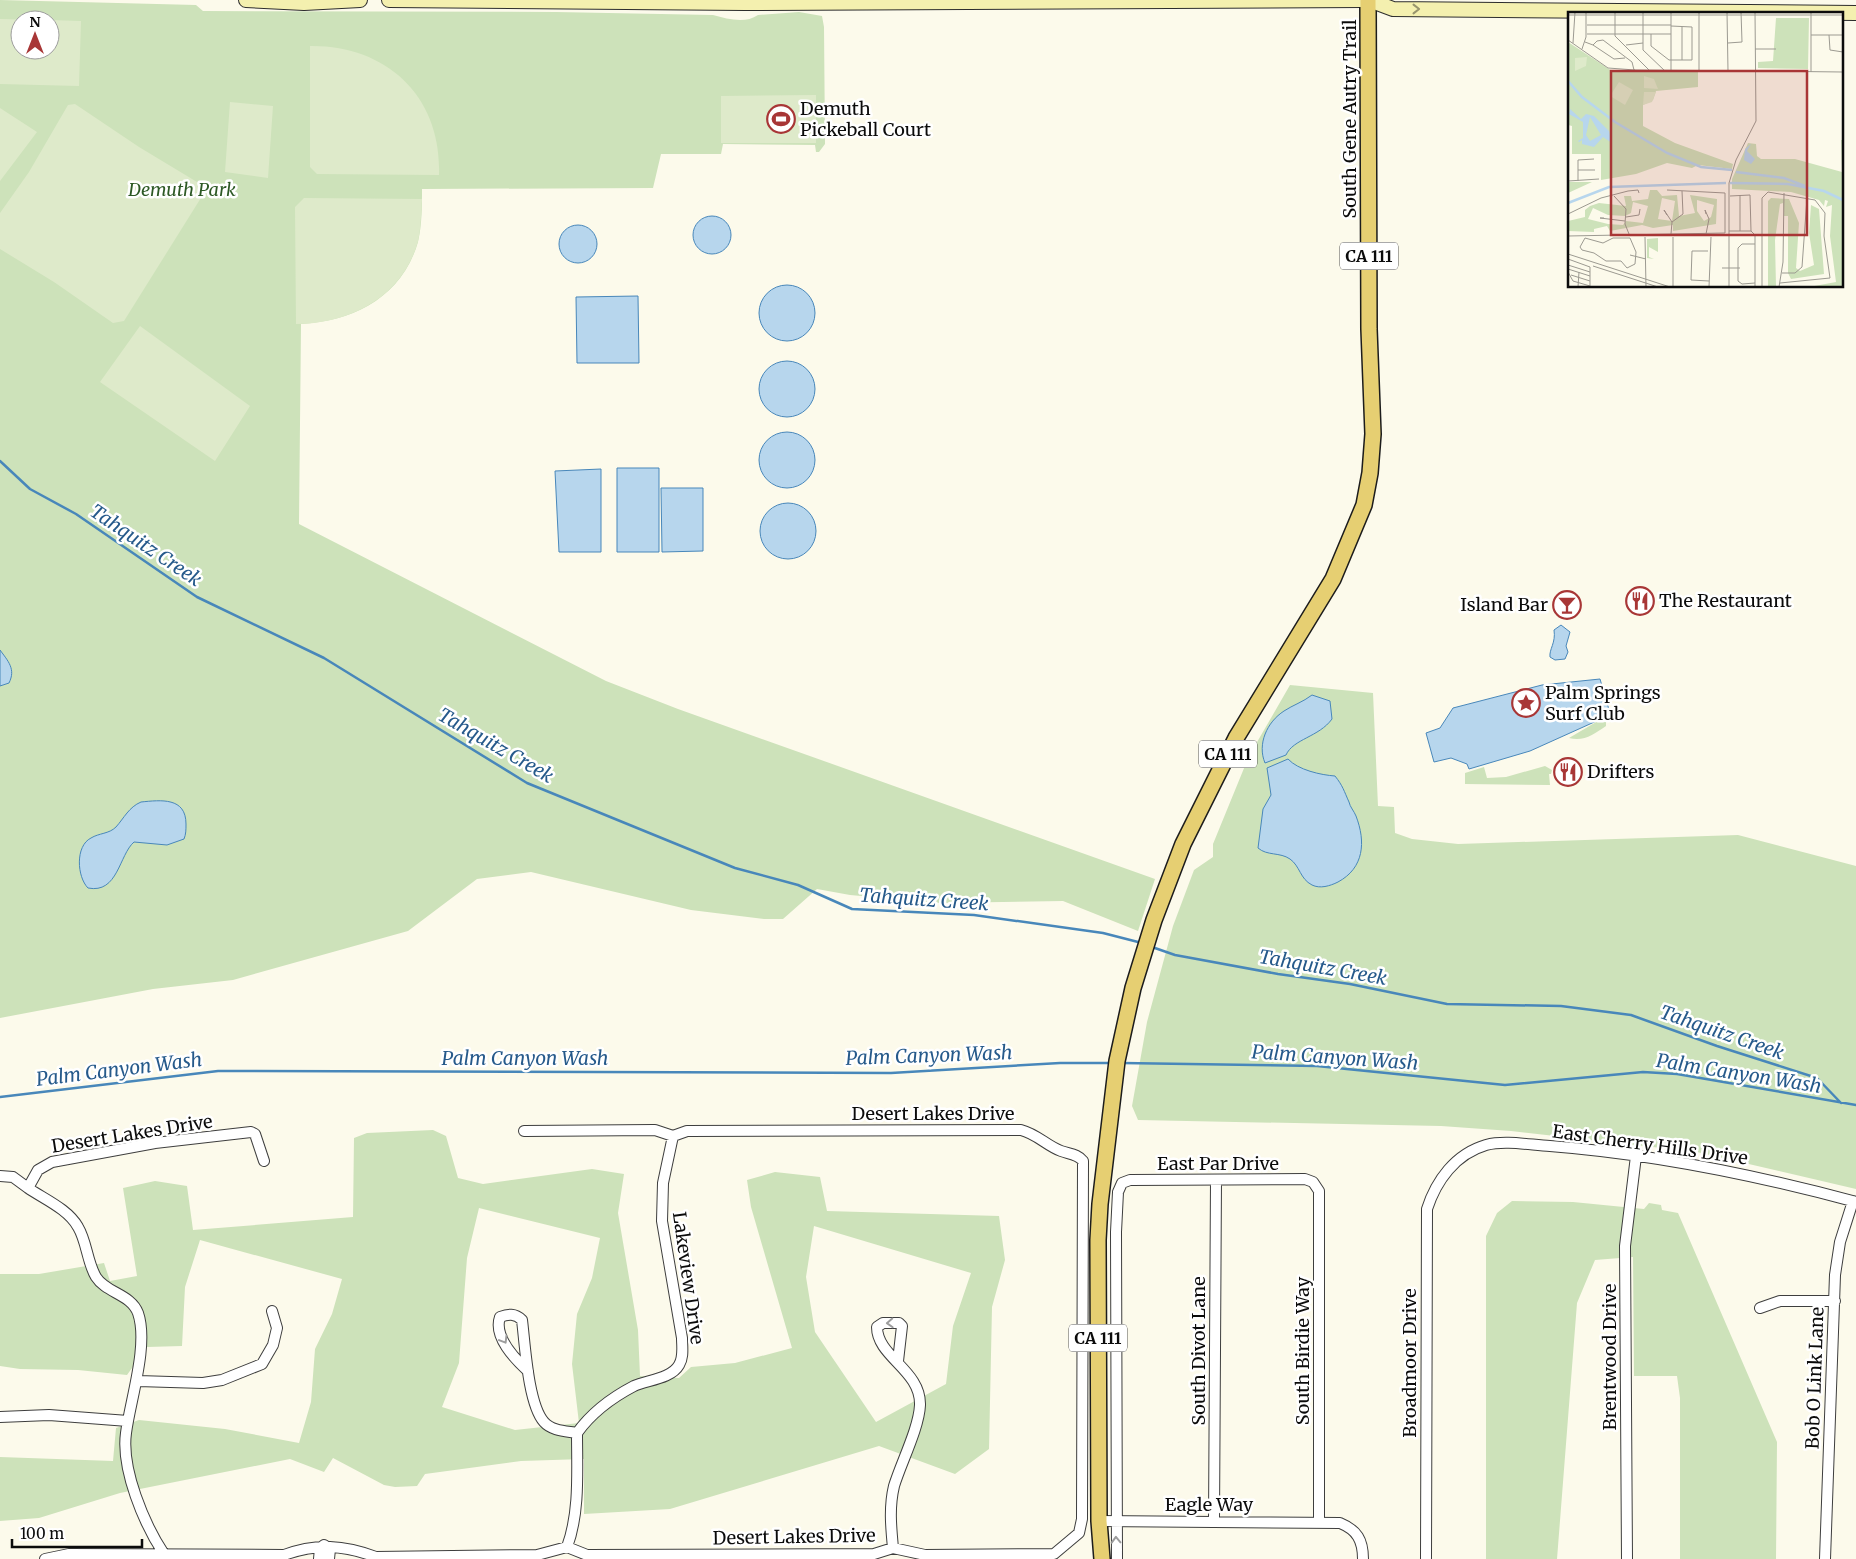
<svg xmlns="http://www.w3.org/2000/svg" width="1856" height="1559" viewBox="0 0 1856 1559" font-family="Merriweather,serif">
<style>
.green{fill:#cde2ba;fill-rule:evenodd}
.pitch{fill:#deeaca}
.water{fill:#b7d6ed;stroke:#4887ba}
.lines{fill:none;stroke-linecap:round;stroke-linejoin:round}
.stream{stroke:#4887ba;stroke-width:2.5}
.street-casing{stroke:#3e3e3e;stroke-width:12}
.secondary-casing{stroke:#2d2d2d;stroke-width:16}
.primary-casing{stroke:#1c1c1c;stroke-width:18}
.street{stroke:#fff;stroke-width:10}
.secondary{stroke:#f4f0af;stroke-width:14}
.primary{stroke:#e6cf72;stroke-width:15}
.oneway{stroke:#97946d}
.oneway2{stroke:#9d9d9d}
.labels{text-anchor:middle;stroke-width:5;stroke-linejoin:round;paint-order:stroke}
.shield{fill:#fff;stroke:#545454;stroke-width:1}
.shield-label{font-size:16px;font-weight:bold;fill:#0b0b0b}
.poi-label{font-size:18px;fill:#0b0b0b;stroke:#fff;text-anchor:start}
.street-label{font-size:18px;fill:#0b0b0b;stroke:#fff}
.park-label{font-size:18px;font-style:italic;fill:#2d5925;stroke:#fff}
.water-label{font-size:19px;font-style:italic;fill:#265a8b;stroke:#fff}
.inset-river{fill:none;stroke:#b7d6ed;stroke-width:2.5}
.inset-road{fill:none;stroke:#9c9a91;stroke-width:1}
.view{fill:#a83636;fill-opacity:0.15;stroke:#a83636;stroke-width:2.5}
.inset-edge{fill:none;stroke:#0b0b0b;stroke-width:2.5}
</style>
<rect width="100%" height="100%" fill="#fcfaeb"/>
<!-- green -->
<path class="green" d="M0,0L196,5L203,11L556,12L713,15C728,19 745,24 758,15L799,12L822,16L824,27L825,144L819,152H816L815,145L723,144L721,154H661L653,188L422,189C422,206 422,225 418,242C402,297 354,321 301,324L299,524L606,681L678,709L1155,879L1138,931L1063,901L940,903L850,895L817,889L783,919H764L691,910L531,872L477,879L408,931L233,980L153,989L0,1018ZM20,20H50V50H20Z
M1290,685L1373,693L1378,806L1394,807L1395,833L1412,839L1458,844L1738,835L1856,866V1189L1697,1152L1511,1131L1441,1126L1138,1120L1132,1106L1147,1022L1173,926L1194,870L1213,857V844L1249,756Z
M1603,718L1606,720V726C1594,734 1584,742 1569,738Z
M1545,766L1552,770L1551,774H1549L1550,785L1465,784V773L1484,767L1487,778L1506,777Z
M433,1130L446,1136L458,1178L483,1184L592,1169L624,1174L618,1213L638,1330L640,1376L679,1378L691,1367L735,1363L792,1348L751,1207L747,1180L775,1172L820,1177L827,1211L999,1216L1005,1260L992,1307L989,1449L955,1474L879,1446L670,1509L584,1514V1459L521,1461L425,1474L417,1486L395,1487L384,1485L333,1458L324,1472L290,1459L120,1493L39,1518L0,1521V1457L113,1461L116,1428L139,1420L225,1429L299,1443L311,1402L315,1349L332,1314L342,1279L200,1240L185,1287L182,1346L147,1347L127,1375L78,1370L20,1369L0,1366V1274H39L104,1263L110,1281L137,1276L123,1188L155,1181L187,1186L193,1230L353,1217L354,1138L367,1133ZM479,1208L600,1238L592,1278L577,1314L572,1364L579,1423L515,1430L442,1407L459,1363L467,1258ZM814,1226L971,1273L953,1326L946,1384L876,1422L815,1332L806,1277Z
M1512,1201L1573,1202L1644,1209L1649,1203L1661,1205L1662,1210L1678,1213L1777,1442L1776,1559H1680V1398L1677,1376H1634L1633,1257L1595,1260L1577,1303L1557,1559H1486V1236L1497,1213Z"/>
<!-- pitch -->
<path class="pitch" d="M0,19L43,20H20V50H50V20L81,21L79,86L0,84Z
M310,46C387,45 442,97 439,175L317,174L310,167Z
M816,95V143H721V96Z
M230,102L273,106L268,178L225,172Z
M75,104L139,147L202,185L204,193L124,321L113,323L54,282L0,249V213L29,172L68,105Z
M0,108L37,132L0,181Z
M304,198L422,199C421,213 421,228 418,241C403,297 349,324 296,324L295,207Z
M140,326L250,406L215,461L100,382Z"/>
<!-- water -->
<path class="water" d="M693 235a19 19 0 1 1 38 0a19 19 0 1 1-38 0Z
M559 244a19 19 0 1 1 38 0a19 19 0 1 1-38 0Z
M759 313a28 28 0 1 1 56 0a28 28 0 1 1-56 0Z
M638,296L639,363H577L576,297Z
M759 389a28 28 0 1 1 56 0a28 28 0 1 1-56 0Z
M759 460a28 28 0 1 1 56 0a28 28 0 1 1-56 0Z
M617,468H659V552H617Z
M601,469V552H559L555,471Z
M661,488H703V551L662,552Z
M760 531a28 28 0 1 1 56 0a28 28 0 1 1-56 0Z
M1561,625L1570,632L1566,646L1568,652L1565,659L1555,660L1550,657C1549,649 1556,643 1554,630Z
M0,650C8,661 16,669 9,683L0,686Z
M1600,679L1610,713L1601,719L1530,751L1469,769L1467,764L1451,758L1434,762L1426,733L1440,728L1453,708L1542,685Z
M1312,695L1330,701L1332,719C1319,737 1293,739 1286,755L1265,763C1257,744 1267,722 1284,711C1293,705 1303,702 1312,695Z
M1288,759C1298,770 1321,775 1335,776C1343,786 1344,791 1349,802C1350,807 1354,811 1356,816C1366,842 1364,868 1338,882C1330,886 1320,889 1312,885C1300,879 1300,866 1290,859C1280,852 1267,856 1258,848L1263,809L1271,795L1267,768Z
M141,802C161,800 186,797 186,824C186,830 186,834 184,839L167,845L134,842C119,855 118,894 88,888C77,877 75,846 91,838C99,833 109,834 116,827C124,818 129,807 141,802Z"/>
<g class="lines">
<!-- stream -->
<path class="stream" d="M0,461L30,489L76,514L197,597L324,658L527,783L735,868L798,885L852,909L974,915L1103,933L1142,943
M1152,947L1175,955L1278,974L1350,984L1447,1004L1561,1006L1631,1015L1717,1046L1817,1078L1841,1103
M1122,1063L1317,1066L1505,1085L1643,1072L1677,1074L1856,1105
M0,1097L218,1071L891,1073L1060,1063H1112"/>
<defs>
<path id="street" d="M0,1176L13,1177L28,1188L38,1170L52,1162L155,1143L251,1132L255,1134L264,1161
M28,1188C44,1199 68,1209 78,1227C87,1242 87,1262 96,1277C106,1293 131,1294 138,1313C149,1345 130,1401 126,1433C121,1469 144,1524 164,1554
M1760,1308L1780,1301H1835
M528,1371C515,1359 493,1337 500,1317C508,1314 515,1313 522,1320C525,1344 528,1404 544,1422C552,1431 566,1431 577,1433
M138,1381L203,1383L222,1380L262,1364L273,1345L277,1328L272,1311
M0,1417L49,1415L128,1421
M1099,1521L1340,1523C1357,1530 1363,1540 1363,1559
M1214,1521L1216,1180
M567,1547C580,1512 577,1470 577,1433C592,1412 611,1398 634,1386C647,1380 671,1379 679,1365C684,1357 682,1347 682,1338L662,1221L663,1183L673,1136
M893,1548C891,1527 889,1507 894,1486C901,1463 919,1428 920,1405C921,1370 877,1357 877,1327L883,1323H899L902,1326L898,1361
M45,1559L69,1554L284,1555C316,1543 344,1545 376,1557L537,1555L567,1547L587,1555L874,1554L893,1548L925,1555L1054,1554L1079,1533L1082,1519L1083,1161C1078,1154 1069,1154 1061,1151C1047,1146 1037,1134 1021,1130L687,1131L673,1136L655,1130L524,1131
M319,1559L320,1548L324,1545L330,1549L329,1559
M1117,1559L1116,1232L1118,1192L1122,1183L1130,1180L1305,1179L1313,1182L1319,1191V1521
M1426,1559L1427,1209C1436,1181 1455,1154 1486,1145C1505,1140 1530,1145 1550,1146C1653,1154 1756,1175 1856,1202
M1627,1559L1625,1246L1636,1156
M1825,1559L1835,1275L1840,1242L1853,1201"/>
<path id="secondary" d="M246,0L304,3L360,0
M389,0L744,3L1363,0
M1369,0L1393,9L1856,13"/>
<path id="primary" d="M1102,1559L1099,1521L1098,1240L1100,1204L1117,1061L1133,988L1154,920L1183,844L1236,738L1333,579L1364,505L1370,473L1373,434L1369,329L1368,0"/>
</defs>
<!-- street casing -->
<use href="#street" class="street-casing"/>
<!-- secondary casing -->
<use href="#secondary" class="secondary-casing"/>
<!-- primary casing -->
<use href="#primary" class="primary-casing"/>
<!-- street -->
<use href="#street" class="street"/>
<!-- secondary -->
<use href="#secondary" class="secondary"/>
<!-- primary -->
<use href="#primary" class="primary"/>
</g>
<!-- one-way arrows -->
<defs><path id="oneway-chevron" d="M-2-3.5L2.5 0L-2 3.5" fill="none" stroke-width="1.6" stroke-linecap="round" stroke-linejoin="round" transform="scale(1.25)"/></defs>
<use class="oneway" href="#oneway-chevron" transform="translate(1416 9)"/>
<g class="oneway2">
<use href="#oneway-chevron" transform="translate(890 1323) rotate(177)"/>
<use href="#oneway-chevron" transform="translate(504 1340) rotate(59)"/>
<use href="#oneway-chevron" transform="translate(1116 1540) rotate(-92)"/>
</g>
<!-- icons -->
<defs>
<symbol id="stadium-ring" viewBox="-11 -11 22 22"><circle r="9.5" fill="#fff" stroke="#a83636" stroke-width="1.5"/><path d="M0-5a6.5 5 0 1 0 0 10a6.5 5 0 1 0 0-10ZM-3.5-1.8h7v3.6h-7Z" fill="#a83636"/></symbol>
<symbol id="restaurant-ring" viewBox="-11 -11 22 22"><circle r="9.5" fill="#fff" stroke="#a83636" stroke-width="1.5"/><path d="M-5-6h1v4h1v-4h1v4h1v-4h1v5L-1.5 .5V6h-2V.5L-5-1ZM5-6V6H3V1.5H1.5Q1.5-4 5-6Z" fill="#a83636"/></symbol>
<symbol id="bar-ring" viewBox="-11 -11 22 22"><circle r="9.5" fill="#fff" stroke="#a83636" stroke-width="1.5"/><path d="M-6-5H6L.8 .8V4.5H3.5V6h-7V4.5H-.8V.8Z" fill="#a83636"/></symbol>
<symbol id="sight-ring" viewBox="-11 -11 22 22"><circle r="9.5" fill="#fff" stroke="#a83636" stroke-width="1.5"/><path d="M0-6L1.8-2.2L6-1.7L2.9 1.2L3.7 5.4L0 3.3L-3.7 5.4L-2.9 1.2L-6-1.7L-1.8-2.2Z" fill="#a83636"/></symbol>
</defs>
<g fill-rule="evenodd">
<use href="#stadium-ring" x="765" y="103" width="32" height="32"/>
<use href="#restaurant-ring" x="1624" y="585" width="32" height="32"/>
<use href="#bar-ring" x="1551" y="589" width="32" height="32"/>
<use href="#sight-ring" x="1510" y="687" width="32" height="32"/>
<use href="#restaurant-ring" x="1552" y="756" width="32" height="32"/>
</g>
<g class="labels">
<!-- shield labels -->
<g class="shield">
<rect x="1340" y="242.5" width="58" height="27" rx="4"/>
<rect x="1199" y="740.5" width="58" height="27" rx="4"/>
<rect x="1069" y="1324.5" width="58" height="27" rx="4"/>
</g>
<g class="shield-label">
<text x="1369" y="262">CA 111</text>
<text x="1228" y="760">CA 111</text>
<text x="1098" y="1344">CA 111</text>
</g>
<!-- poi labels -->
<g class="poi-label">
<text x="800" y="115">Demuth<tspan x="800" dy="21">Pickeball Court</tspan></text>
<text x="1659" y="607">The Restaurant</text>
<text x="1548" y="611" text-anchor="end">Island Bar</text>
<text x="1545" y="699">Palm Springs<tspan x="1545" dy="21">Surf Club</tspan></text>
<text x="1587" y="778">Drifters</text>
</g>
<!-- street labels -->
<g class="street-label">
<text transform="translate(1350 119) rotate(-90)" y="6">South Gene Autry Trail</text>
<text x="933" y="1120">Desert Lakes Drive</text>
<text transform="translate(132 1134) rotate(-9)" y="6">Desert Lakes Drive</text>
<text transform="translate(1650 1145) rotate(8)" y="6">East Cherry Hills Drive</text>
<text x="1218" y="1170">East Par Drive</text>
<text transform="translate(688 1278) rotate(82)" y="6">Lakeview Drive</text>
<text transform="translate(1199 1351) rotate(-90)" y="6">South Divot Lane</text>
<text transform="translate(1303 1351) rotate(-90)" y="6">South Birdie Way</text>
<text transform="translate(1610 1357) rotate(-90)" y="6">Brentwood Drive</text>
<text transform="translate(1410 1363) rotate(-90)" y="6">Broadmoor Drive</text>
<text transform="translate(1815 1378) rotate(-88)" y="6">Bob O Link Lane</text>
<text x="1209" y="1511">Eagle Way</text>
<text transform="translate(794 1537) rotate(-1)" y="6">Desert Lakes Drive</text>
</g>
<!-- park labels -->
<g class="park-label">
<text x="182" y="196">Demuth Park</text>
</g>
<!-- water labels -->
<g class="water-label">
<text transform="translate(146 545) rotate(34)" y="7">Tahquitz Creek</text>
<text transform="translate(496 745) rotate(30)" y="7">Tahquitz Creek</text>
<text transform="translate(924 899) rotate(4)" y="7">Tahquitz Creek</text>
<text transform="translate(1323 967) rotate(10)" y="7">Tahquitz Creek</text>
<text transform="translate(1722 1032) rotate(19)" y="7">Tahquitz Creek</text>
<text transform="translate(929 1055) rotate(-2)" y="7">Palm Canyon Wash</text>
<text transform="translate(1335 1057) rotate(4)" y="7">Palm Canyon Wash</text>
<text x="525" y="1065">Palm Canyon Wash</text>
<text transform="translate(119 1069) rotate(-7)" y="7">Palm Canyon Wash</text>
<text transform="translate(1739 1073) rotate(9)" y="7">Palm Canyon Wash</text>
</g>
</g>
<!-- overview -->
<g transform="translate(1568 12)">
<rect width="275" height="275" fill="#fcfaeb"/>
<path d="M208,6H241L240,57L190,56V50L205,49ZM0,30L44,59L130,60V75L88,79L85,88L75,93V114L107,131L165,152L164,157L130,153L124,156L99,151L68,162L33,168V142H4V114L0,113ZM273,128H275V275H241L268,270L262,224L264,193L258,195L260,189L257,188L256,194L251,188L223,180L164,177V167L180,131L188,132L189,144L193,147H227L274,160ZM0,170H24L0,181ZM82,178H89L94,184L109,183L111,204L127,201L122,183L149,187L148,212L105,219V213L85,216L74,213L42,219L39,214L26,217V220L0,219V209L17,205V198L22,194L31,191L58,194L56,184H63L64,189L80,187ZM94,186L107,189L104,209L90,207ZM129,188L146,193L143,205L136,209L129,199ZM65,190L80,194L75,211L58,209L55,213L40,212L20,207L25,196L40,203L57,204L63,201ZM203,186L221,187L231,211L228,256L232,259L246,253L241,221L243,193L251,197L256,262L223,267L220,261V204H216L215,191L212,192L207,228L208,275H200V189ZM90,226V240L81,235V245L86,247L79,246V227Z" fill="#cde2ba" fill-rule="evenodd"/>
<path d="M19,45L18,54L7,59V46ZM76,64L86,67L90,77L76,76ZM51,70L65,78L57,93L42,84ZM88,80L84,90L75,93L76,80Z" fill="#deeaca"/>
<path d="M2,97L13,107L18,102L26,104L41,119L44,131L35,125L26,135L14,132V128L11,130L10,129L15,126V110L1,102ZM22,105L33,123L22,129L18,123ZM183,132L179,139L187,147L183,152L176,148L177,137Z" fill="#b7d6ed" fill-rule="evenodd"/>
<path class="inset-river" d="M0,69L14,85L47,110L99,141L133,155L164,158M168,160L216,166L237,174M162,171L220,172L256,179L275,188M0,191L41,175L158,171"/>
<path class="inset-road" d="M47,0V24L82,59M75,0V38L97,59M103,0V59M131,0V59M159,0L160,59M243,0V60M0,3H275M19,13H103M114,15V48M19,22H103M83,22V34L101,48H124V15L103,14M243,23H275M261,23L262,38L275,40M0,28L40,56L67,58M17,30L25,33L29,29L35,28L64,50L66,58M5,31L7,0M160,31L174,30L173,0M25,33L46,47L57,46M58,33L75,31M14,37L18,25V0M187,37H208M66,58L188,59M188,59L275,60M10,158H27M0,169L31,167M10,169V148L26,147M46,184L58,197L57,212L61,222M162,184L182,183L183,219M0,202L33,186L60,179L70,178L71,181M99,203L96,198L104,210M58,205L71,203L72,197M36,206H32L57,209M161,219H183M172,219V183M183,219L187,223V275M103,222L104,210L115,202L114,179M138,222L141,207L137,198L138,202M0,224L157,221V181L99,178M77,225L78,275M17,226L35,231L45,226H62L68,240L67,252L59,256L53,249H38L26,241L14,238L12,235ZM124,239L123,268L141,269M124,239H140M0,242L102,275M62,243L78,247M0,247L22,255V275M0,253L22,260M25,254L90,275M154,256H172M0,257L22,264M0,260L5,269L22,274M214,261H227L234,255L239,186M3,263L22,269M187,271L174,272L170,269V236L174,232H187M10,275L11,260M105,275V225M141,275L143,225M161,275V171L168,148L188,109L187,0M194,275V186L200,180L247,188L257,201L256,224L262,266L212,271M211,275L215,250L216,181"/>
<path class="view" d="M43,59H239V223H43Z"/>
<rect width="275" height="275" class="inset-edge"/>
</g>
<!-- north arrow -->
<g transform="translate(35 35)"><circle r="24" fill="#ffffff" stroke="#9d9d9d"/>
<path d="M0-4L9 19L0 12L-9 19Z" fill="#a83636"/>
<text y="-8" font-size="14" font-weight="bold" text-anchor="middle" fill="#0b0b0b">N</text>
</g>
<!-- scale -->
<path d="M12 1539v8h130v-8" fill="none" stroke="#0b0b0b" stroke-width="2.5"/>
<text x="20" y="1539" font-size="15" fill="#0b0b0b" stroke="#ffffff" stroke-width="4" paint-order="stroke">100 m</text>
</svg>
